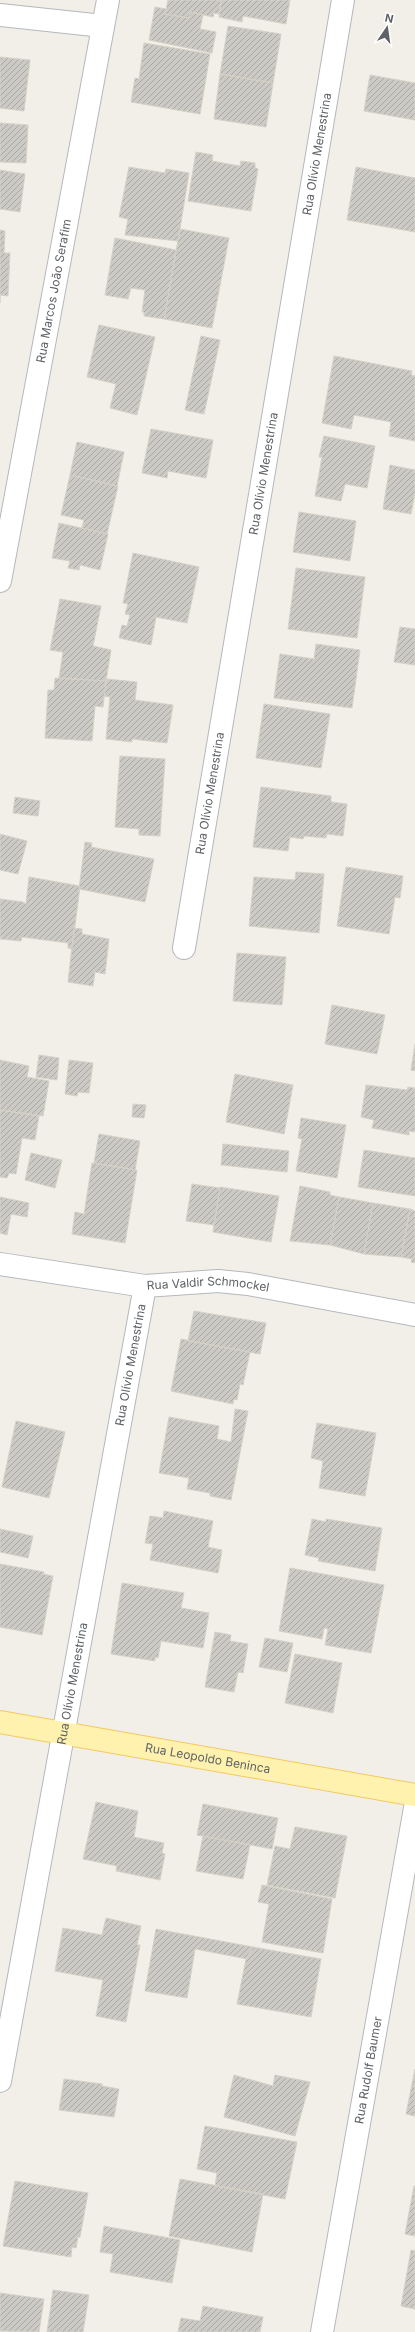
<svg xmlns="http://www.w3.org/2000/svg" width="415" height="2332" viewBox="0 0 415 2332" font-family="Inter,sans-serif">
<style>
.building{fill:url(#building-hatch);stroke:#d6d1c6}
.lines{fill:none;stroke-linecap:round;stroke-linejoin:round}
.minor-casing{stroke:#b5b8bc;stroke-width:24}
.tertiary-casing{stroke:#b5b8bc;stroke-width:24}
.primary-casing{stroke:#f2c960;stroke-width:24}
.minor{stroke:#fff;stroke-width:22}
.tertiary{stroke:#fff;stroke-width:22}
.primary{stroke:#fff2af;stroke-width:22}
.labels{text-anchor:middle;stroke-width:3;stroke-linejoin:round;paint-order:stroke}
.street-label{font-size:12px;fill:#5f6368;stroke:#fff}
</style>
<defs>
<pattern id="building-hatch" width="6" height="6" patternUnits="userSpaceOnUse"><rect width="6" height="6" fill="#cccac5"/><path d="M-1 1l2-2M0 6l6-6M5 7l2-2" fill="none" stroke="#a9a8a4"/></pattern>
</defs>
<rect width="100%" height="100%" fill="#f1efe8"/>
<!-- building -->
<path class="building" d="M168,0H221L219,14L214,13L213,17L190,12L189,18L165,14Z
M221,0H290L286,24L243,16L242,22L219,17Z
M155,7L166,9L165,14L189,18L190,12L203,15L200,29L216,32L212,53L149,40Z
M228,26L281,34L273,83L220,74Z
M144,43L210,54L200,114L131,102L135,78L139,79Z
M0,57L30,60L24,111L0,108Z
M220,74L273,83L266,127L214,119Z
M370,75L415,83V120L364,111Z
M0,123L28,125L26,163L0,162Z
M196,152L213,155L212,161L240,166L241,161L255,163V168L258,169L251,211L188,201Z
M129,167L165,173L166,169L189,173L178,241L125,235L128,219L119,217Z
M356,167L415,178V232L347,220Z
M0,170L25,174L20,212L0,209Z
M180,229L229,238L212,328L164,319Z
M0,230L5,231L4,253H10L8,296L0,295V303Z
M115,238L176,250L164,319L144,316V312H142L145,290L131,288L128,299L105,295Z
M99,325L155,337L137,415L110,408L116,384L87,377Z
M201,336L220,340L204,414L185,410Z
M334,356L412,371L411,375L415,376V441L389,436L391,422L354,415L351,429L322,423Z
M151,429L213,440L206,478L168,471L167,478L142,473Z
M324,436L375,446L367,488L345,484L341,501L315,496L322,457H319Z
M77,442L124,452L117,486L70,475Z
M390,465L415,470V493L411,514L383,509Z
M70,475L118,486L107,534L82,528L84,520L61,515Z
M299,512L356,521L350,561L293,552Z
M59,523L108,534L100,570L80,565L79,570L68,568L70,561L52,558Z
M133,553L199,567L187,623L156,617L151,645L119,638L122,625L127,626L130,615L125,614L128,604L123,603Z
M296,568L365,577L357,638L288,629Z
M60,599L101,606L93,646L111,650L106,681L59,678L63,652L50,650Z
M400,627L415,629V665L394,662Z
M316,644L360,650L352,708L274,698L280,654L314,659Z
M55,678L106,681L103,707L95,706L92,741L45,738L48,690H54Z
M107,679L137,682L135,700L173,705L167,743L132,739V742L106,739L110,697L104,696Z
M264,704L330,714L321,768L256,758Z
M120,756L165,759L160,836L139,835V829L115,827Z
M261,787L331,796V802L347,804L343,836L327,834L326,838L304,836L303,839L290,837L288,851L253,847Z
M15,797L40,801L38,816L13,813Z
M0,834L27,841L18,874L0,870Z
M85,842L92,843L91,847L154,859L145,902L79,889Z
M346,867L403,876L400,898L395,897L389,934L337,926Z
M296,872L324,874L319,933L249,926L254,877L295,880Z
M29,877L80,886L72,949L68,948V943L22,937L21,941L0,939V899L23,902L26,904Z
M74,928L82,929V934L109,939L105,974L95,972L93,986L68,982Z
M237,953L286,957L282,1005L233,1001Z
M332,1005L385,1015L377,1054L325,1044Z
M415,1044V1071L411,1070Z
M39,1055L59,1058L57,1080L36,1077Z
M0,1060L29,1066L27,1077L49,1081L43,1116L0,1110Z
M69,1060L93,1063L89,1093L78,1092L77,1096L65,1094Z
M235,1074L293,1085L284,1134L226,1122Z
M366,1085L407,1090L408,1087L415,1088V1132L409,1131V1135L372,1128L374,1120L361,1117Z
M133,1104L146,1105L144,1118L132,1117Z
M0,1110L39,1116L35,1140L22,1138L16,1174L9,1173L7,1178L0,1177Z
M301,1118L346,1125L337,1178L296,1171L302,1139L298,1138Z
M99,1134L140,1141L135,1170L94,1163Z
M223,1144L289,1151L287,1172L221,1165Z
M364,1150L415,1158V1196L358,1187Z
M31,1153L62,1160L55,1188L25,1180Z
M92,1163L137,1170L125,1243L72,1234L75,1212L84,1214Z
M192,1184L220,1188L214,1225L186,1221Z
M300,1186L330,1192V1195L339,1197L330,1245L290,1241Z
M220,1187L279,1196L271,1242L213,1232Z
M0,1197L29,1203L27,1217L11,1214L7,1235L0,1233Z
M339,1197L373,1203L364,1254L330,1245Z
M373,1203L410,1209L401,1257L364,1254Z
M410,1209L415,1211V1263L411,1262L412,1259L401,1257Z
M194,1311L266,1323L260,1354L188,1341Z
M181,1339L250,1352L243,1385L240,1384L237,1400L234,1399L233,1404L171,1391Z
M235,1409L248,1411L231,1500L210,1496V1493L187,1489L189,1478L159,1473L169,1417L219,1426L217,1439L231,1442Z
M16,1421L65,1432L49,1498L2,1487Z
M317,1423L376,1433L365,1496L319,1488L323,1461L311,1458Z
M164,1511L213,1521L208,1547L222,1550L218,1573L150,1560L153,1544L145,1543L150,1516L163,1518Z
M312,1519L326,1522V1519L382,1528L375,1571L318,1561L319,1558L305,1555Z
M0,1529L33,1536L28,1558L0,1552Z
M0,1564L44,1572L43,1574L53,1576L42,1635L0,1627Z
M290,1568L384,1585L371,1653L325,1645L328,1629L324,1628L322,1639L279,1631Z
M122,1583L184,1593L181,1608L209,1613L203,1648L161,1641L158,1658L155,1657V1661L111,1654Z
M215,1632L231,1635L230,1641L248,1644L243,1673L238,1672L234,1692L205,1687Z
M265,1638L293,1643L287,1672L259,1667Z
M295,1654L342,1663L333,1713L285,1703Z
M96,1802L138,1811L134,1837L164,1843L162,1853L165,1854L160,1880L116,1871L117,1866L83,1859Z
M203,1804L278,1818L272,1849L197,1835Z
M295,1827L347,1836L335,1898L267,1885L275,1846L290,1849Z
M203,1836L250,1845L243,1879L196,1871Z
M262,1885L332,1899L323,1953L262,1942L269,1904L258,1902Z
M106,1918L141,1926L137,1945H140L126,2022L96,2016L103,1980L55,1971L63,1928L102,1935Z
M156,1929L253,1947L247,1959L195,1949L187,1998L145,1991Z
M253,1947L321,1959L311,2017L237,2004L246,1959Z
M415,2069V2116L406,2114Z
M234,2075L273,2086L275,2075L310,2082L295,2136L224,2117Z
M64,2079L102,2084V2086L119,2089L114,2117L59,2110Z
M205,2126L297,2142L285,2199L215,2186L217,2173L197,2169Z
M180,2179L263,2194L252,2252L169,2236Z
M15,2181L88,2193L80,2237H78L76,2248L72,2247L71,2257L3,2246Z
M414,2186H415V2236L405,2234Z
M104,2226L180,2240L172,2283L110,2272L113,2254L100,2252Z
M411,2250L415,2251V2309L401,2306Z
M53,2290L89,2295L83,2332H47Z
M0,2293L44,2299L39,2332L0,2331Z
M203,2306L263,2317L260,2332H178L181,2318L200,2321Z"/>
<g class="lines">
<defs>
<g id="minor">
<path d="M0,15L103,26"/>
<path id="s1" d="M0,581L108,0"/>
<path id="s2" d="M184,948L343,0"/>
<path id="s3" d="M0,1264L145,1286L218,1281L248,1284L415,1315"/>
<path id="s4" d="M0,2081L145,1286"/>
</g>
<g id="tertiary">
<path id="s5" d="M322,2332L415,1808"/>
</g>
<g id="primary">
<path id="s6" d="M0,1722L415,1795"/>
</g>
</defs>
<!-- minor casing -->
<use href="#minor" class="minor-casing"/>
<!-- tertiary casing -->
<use href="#tertiary" class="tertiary-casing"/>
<!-- primary casing -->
<use href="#primary" class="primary-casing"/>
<!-- minor -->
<use href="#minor" class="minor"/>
<!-- tertiary -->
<use href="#tertiary" class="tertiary"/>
<!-- primary -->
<use href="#primary" class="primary"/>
</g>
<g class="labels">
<!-- street labels -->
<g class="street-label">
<text dy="4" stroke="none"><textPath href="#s2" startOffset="805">Rua Olívio Menestrina</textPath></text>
<text dy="4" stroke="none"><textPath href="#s1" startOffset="295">Rua Marcos João Serafim</textPath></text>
<text dy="4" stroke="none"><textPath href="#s2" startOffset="481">Rua Olívio Menestrina</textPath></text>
<text dy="4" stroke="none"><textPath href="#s2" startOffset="157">Rua Olívio Menestrina</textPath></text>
<text dy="4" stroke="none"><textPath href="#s3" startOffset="210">Rua Valdir Schmockel</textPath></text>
<text dy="4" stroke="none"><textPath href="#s4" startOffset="728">Rua Olívio Menestrina</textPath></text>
<text dy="4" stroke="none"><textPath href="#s4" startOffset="404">Rua Olívio Menestrina</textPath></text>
<text dy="4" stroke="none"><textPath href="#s6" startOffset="211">Rua Leopoldo Beninca</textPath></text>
<text dy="4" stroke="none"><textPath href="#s5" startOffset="266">Rua Rudolf Baumer</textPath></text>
</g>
</g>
<!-- north arrow -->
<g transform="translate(387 28) rotate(13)" stroke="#ffffff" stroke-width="3" paint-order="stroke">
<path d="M0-3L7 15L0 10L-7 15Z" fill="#5f6368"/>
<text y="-6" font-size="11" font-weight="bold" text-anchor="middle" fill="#5f6368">N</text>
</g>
</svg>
